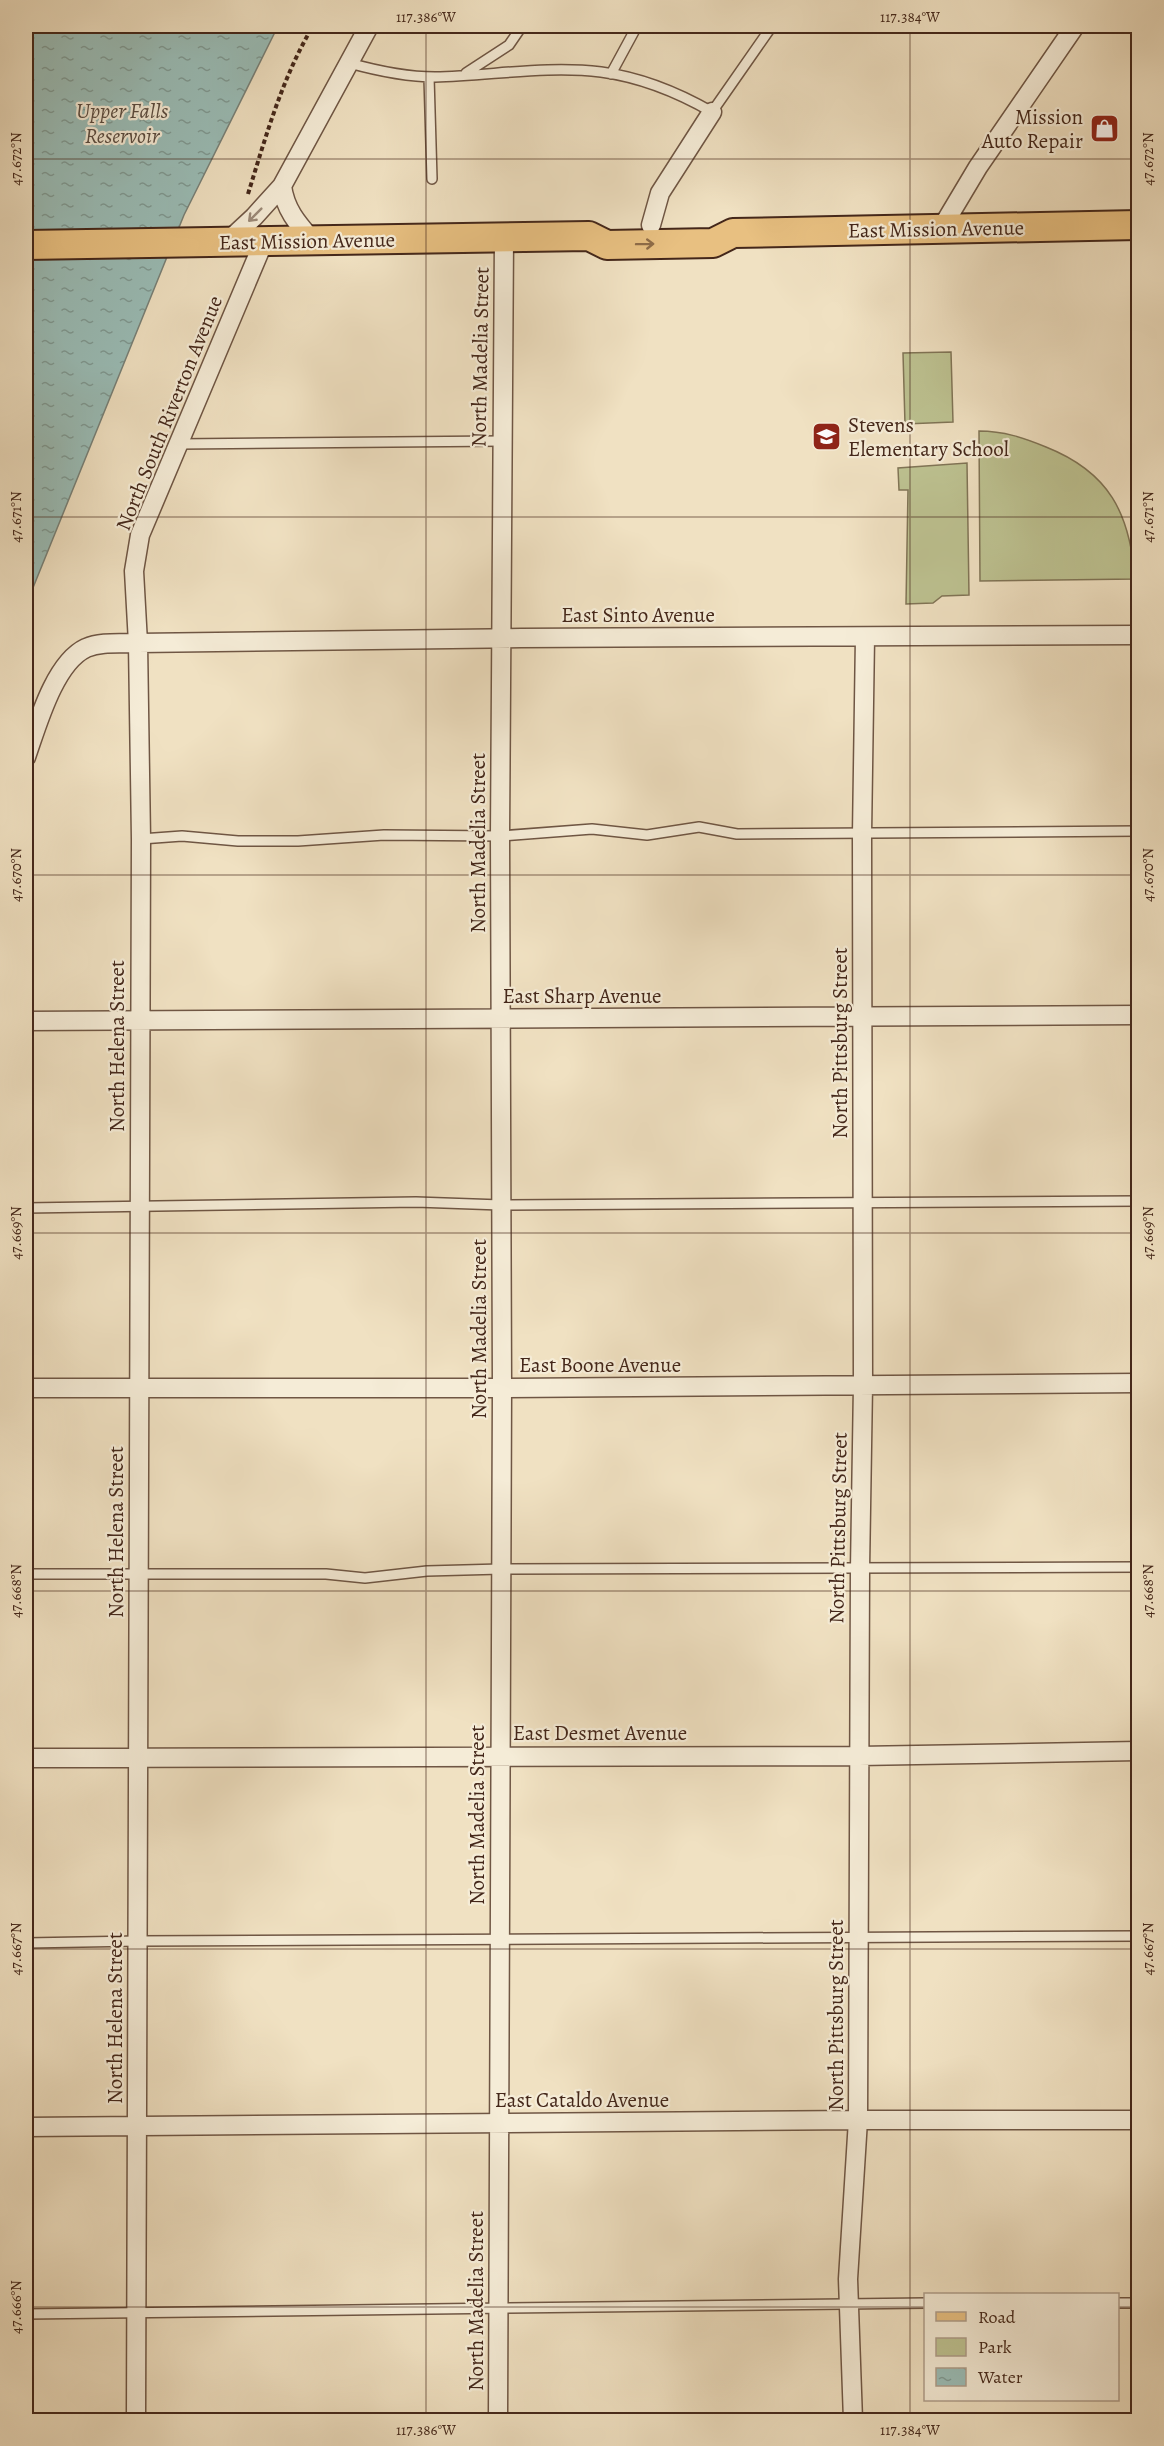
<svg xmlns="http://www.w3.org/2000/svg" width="1164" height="2446" viewBox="0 0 1164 2446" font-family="Alegreya,serif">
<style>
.park{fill:#bdc291;stroke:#807456;stroke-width:1.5}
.water{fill:url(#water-ripples);stroke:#788178;stroke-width:1.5}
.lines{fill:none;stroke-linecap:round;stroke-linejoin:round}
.service-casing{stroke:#6f5644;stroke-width:12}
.minor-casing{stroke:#6f5644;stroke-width:21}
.primary-casing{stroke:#44271a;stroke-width:32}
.path{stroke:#44271a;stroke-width:4;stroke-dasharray:4.5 3;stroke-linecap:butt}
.service{stroke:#f5ecd7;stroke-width:9}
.minor{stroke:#f5ecd7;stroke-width:18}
.primary{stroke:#e8c081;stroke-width:28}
.oneway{stroke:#9c8a78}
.oneway2{stroke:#8e6c48}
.ticks{fill:none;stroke:#44271a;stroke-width:1.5;stroke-opacity:0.45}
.labels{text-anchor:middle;stroke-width:4.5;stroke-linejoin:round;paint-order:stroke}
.poi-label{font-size:21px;fill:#44271a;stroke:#f5ecd7;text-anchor:end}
.street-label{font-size:21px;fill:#44271a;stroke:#f5ecd7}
.water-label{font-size:22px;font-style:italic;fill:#5a4c41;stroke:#f5ecd7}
.neatline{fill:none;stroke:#44271a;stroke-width:2}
.ticks-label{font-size:15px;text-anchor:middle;fill:#44271a}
</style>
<defs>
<pattern id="water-ripples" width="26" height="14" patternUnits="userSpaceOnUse" patternTransform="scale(1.5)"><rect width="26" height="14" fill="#9abdb7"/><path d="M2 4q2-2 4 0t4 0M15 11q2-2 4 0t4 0" fill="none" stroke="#7f9a94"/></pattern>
</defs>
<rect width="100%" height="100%" fill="#f0e1c2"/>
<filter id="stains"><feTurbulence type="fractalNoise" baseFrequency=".00333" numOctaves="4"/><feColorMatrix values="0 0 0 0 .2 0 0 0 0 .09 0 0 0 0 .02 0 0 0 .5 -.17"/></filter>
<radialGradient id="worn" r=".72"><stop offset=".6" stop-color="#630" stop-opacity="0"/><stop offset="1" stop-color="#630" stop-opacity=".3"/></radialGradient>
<!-- park -->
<path class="park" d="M951,352L953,422L905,424L903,353Z
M979,431C1004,431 1024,438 1046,447C1109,472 1130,513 1135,579L980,581Z
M967,463L969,595L942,596L933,603L906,604L908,490H899L898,468Z"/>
<!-- water -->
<path class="water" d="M26,26H278L184,215L26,605Z"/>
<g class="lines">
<defs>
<path id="service" d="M349,63C378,71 406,77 435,77C490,76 546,65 601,72C639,77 679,93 712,112L772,26
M466,73L509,45L522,26
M611,74L637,26
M429,77L432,179
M179,444L502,441
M141,839L182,836L238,841H298L384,835L500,836L592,829L647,835L699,827L737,834L1138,831
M26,1208L416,1202L501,1205L1138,1201
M26,1574H326L365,1578L427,1571L501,1569L1138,1567
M26,1943L138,1941L1138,1936
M1118,2303H1138
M26,2314L926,2303"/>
<path id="minor" d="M282,186C285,209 297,223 312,240
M651,225L660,193L712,112
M941,229L978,167L1075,26
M227,242L254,217L282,186L369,26
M26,757C37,726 54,663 86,648C102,641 121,644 138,643L134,571L140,535L264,241
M26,1021L1138,1015
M26,1388H502L1138,1383
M26,1758L859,1756L1138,1751
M26,2127L858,2120H1138
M136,2420L141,839L138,643L521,638L1138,635
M498,2420L502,1388L500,836L504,237
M853,2420L848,2279L858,2120L860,1569L863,1385L862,834L865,637"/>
<path id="primary" d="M26,245L589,236L607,245L713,243L733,233L1138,225"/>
</defs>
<!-- service casing -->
<use href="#service" class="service-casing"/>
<!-- minor casing -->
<use href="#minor" class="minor-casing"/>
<!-- primary casing -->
<use href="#primary" class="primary-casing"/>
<!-- path -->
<path class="path" d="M248,194C266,136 282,78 313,26"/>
<!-- service -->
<use href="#service" class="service"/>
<!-- minor -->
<use href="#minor" class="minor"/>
<!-- primary -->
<use href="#primary" class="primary"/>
</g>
<!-- one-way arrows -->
<defs><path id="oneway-shaft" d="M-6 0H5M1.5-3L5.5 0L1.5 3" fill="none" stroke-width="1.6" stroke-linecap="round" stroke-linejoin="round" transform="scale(1.5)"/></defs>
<use class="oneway" href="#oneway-shaft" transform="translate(255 215) rotate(135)"/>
<use class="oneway2" href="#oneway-shaft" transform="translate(645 244) rotate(-1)"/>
<!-- ticks -->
<path class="ticks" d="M426,26V2420M910,26V2420M26,159H1138M26,517H1138M26,875H1138M26,1233H1138M26,1591H1138M26,1949H1138M26,2307H926M1118,2307H1138"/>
<!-- icons -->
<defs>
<symbol id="shop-square" viewBox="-11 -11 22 22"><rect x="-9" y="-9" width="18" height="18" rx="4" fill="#8f2418" stroke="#f5ecd7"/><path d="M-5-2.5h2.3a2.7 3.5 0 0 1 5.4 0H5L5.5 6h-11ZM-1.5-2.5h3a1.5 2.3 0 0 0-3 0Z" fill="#fff"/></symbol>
<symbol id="school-square" viewBox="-11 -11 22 22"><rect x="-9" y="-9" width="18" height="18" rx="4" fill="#8f2418" stroke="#f5ecd7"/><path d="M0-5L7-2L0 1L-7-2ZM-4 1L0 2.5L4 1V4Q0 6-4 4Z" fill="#fff"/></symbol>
</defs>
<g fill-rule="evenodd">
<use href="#shop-square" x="1088" y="112" width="33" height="33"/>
<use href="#school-square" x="810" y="420" width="33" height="33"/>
</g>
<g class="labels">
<!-- poi labels -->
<g class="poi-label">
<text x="1083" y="124">Mission<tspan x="1083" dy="24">Auto Repair</tspan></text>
<text x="848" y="432" text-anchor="start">Stevens<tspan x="848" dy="24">Elementary School</tspan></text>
</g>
<!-- street labels -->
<g class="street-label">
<text transform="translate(936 229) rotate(-1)" y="7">East Mission Avenue</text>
<text transform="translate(307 241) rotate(-1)" y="7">East Mission Avenue</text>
<text transform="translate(480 357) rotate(-89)" y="7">North Madelia Street</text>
<text transform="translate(169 413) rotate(-68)" y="7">North South Riverton Avenue</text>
<text x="638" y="622">East Sinto Avenue</text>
<text transform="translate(478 843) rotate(-90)" y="7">North Madelia Street</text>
<text x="582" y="1003">East Sharp Avenue</text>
<text transform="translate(840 1043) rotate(-90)" y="7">North Pittsburg Street</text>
<text transform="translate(117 1046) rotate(-90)" y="7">North Helena Street</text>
<text transform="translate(479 1329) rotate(-90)" y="7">North Madelia Street</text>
<text x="600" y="1372">East Boone Avenue</text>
<text transform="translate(838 1528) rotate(-89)" y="7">North Pittsburg Street</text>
<text transform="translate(116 1532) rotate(-90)" y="7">North Helena Street</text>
<text x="600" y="1740">East Desmet Avenue</text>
<text transform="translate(477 1815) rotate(-90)" y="7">North Madelia Street</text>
<text transform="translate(836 2015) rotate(-90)" y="7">North Pittsburg Street</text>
<text transform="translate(115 2018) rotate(-90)" y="7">North Helena Street</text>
<text x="582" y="2107">East Cataldo Avenue</text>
<text transform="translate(476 2301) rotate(-90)" y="7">North Madelia Street</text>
</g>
<!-- water labels -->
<g class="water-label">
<text x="122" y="118">Upper Falls<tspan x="122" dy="25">Reservoir</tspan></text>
</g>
</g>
<!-- margin -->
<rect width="1164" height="2446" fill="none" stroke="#f0e1c2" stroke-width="66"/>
<!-- legend -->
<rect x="924" y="2293" width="195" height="108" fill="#f5ecd7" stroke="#ae9d8b" stroke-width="1.5"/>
<rect x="936" y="2312" width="30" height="9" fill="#e8c081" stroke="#ae9d8b" stroke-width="1.5"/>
<text x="978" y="2323" font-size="18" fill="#44271a">Road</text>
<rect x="936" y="2338" width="30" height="18" fill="#bdc291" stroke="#ae9d8b" stroke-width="1.5"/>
<text x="978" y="2353" font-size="18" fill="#44271a">Park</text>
<rect x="936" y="2368" width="30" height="18" fill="url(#water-ripples)" stroke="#ae9d8b" stroke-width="1.5"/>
<text x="978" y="2383" font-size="18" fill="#44271a">Water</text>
<rect x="33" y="33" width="1098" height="2380" class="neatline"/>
<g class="ticks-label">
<text x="426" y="22">117.386°W</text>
<text x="910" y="22">117.384°W</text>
<text transform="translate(16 159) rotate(-90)" y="5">47.672°N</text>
<text transform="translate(1148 159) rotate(-90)" y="5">47.672°N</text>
<text transform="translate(16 517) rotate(-90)" y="5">47.671°N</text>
<text transform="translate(1148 517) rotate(-90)" y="5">47.671°N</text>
<text transform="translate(16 875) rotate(-90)" y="5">47.670°N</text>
<text transform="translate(1148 875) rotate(-90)" y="5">47.670°N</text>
<text transform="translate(16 1233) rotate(-90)" y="5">47.669°N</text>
<text transform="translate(1148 1233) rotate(-90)" y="5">47.669°N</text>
<text transform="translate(16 1591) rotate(-90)" y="5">47.668°N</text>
<text transform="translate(1148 1591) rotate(-90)" y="5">47.668°N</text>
<text transform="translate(16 1949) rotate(-90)" y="5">47.667°N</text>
<text transform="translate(1148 1949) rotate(-90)" y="5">47.667°N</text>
<text transform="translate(16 2307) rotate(-90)" y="5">47.666°N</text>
<text x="426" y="2435">117.386°W</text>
<text x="910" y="2435">117.384°W</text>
</g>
<rect width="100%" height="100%" filter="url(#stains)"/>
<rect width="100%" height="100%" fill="url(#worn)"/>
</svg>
